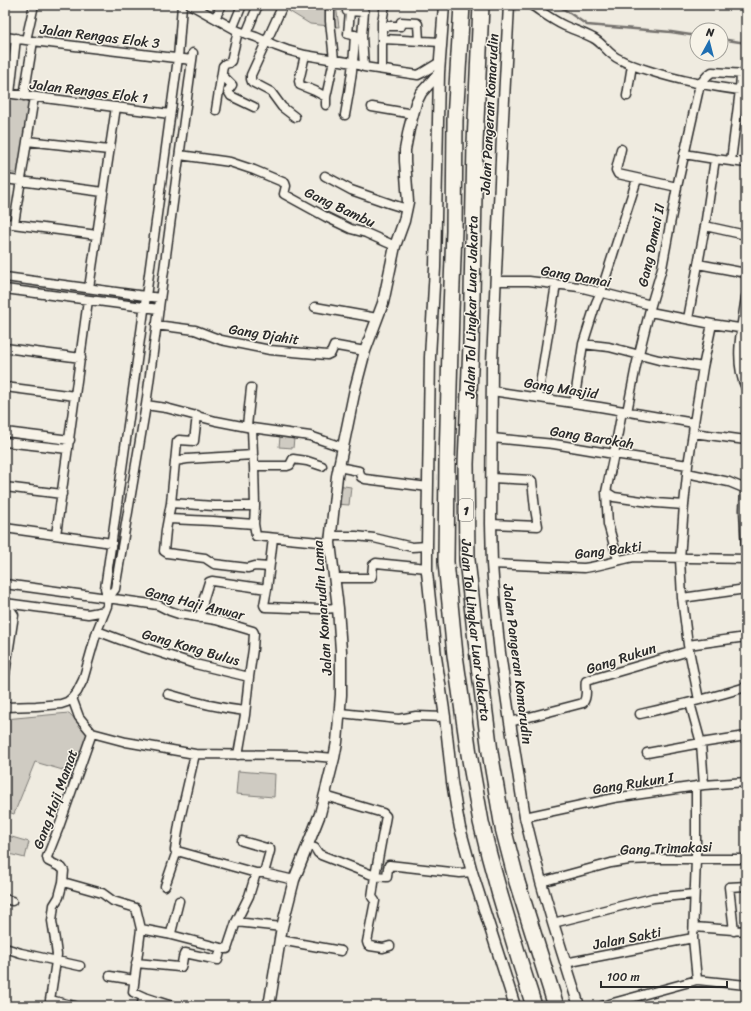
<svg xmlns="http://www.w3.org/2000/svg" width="751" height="1011" viewBox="0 0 751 1011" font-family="Sriracha,sans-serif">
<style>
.green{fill:#cfcbc2;stroke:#7d7b76}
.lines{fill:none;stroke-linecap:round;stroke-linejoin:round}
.stream{stroke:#74726e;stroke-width:2.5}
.minor-casing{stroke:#2b2b2b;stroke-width:11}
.tertiary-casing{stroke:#2b2b2b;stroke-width:13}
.motorway-casing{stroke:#2b2b2b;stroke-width:18}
.minor{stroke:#f7f3e8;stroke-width:8}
.tertiary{stroke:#f7f3e8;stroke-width:10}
.motorway{stroke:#f7f3e8;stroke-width:15}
.labels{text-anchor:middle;stroke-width:3;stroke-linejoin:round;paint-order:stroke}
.shield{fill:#f7f3e8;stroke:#686764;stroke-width:1}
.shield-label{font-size:13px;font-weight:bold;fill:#2b2b2b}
.street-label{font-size:14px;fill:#2b2b2b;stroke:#f7f3e8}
</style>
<rect width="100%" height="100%" fill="#efebe0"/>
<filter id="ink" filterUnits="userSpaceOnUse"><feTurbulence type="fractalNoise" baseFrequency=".025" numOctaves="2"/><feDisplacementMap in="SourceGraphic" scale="8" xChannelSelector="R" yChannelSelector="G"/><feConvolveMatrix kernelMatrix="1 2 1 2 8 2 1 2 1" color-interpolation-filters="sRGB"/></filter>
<g filter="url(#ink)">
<!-- green -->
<path class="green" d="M285,5H336L339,27L310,24L284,8Z
M5,95L31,98L21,174L5,172Z
M280,437L294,439L293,448L279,447Z
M337,485L351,487L349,505L335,504Z
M69,713L89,734L80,775L35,762L14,814L5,811V719Z
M238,771L275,774L274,797L236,794Z
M5,835L29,842L25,858L5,853Z"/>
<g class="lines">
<!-- stream -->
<path class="stream" d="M558,5L587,25L671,32L697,36
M721,39L746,43"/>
<defs>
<path id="minor" d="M191,5L238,31L256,37L276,46L287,50L305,55L353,63L364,67L418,75L422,73L440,62
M283,5L251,75V79L252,82L271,92L282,107L295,117
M531,5C542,12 552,20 565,26C574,30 584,33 593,38C603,43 608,54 619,59C628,64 640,68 650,71C681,81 713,87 746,91
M347,11L364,12L362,36L364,67
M350,11L348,34L359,36
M215,18L222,5
M382,26H401V22L417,23L418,24L419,41
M233,27L242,5
M246,34L258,5
M5,37L33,41L192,60
M383,39L441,42
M26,40L34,5
M305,55L299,81L300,85L315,91L326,97
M382,69V22L385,5
M222,75L232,85L228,91L231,96L254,107
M5,93L170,114
M10,94L16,38
M24,96L33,41
M627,96L632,65
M326,105V97L334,60L330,21V5
M372,107L413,114
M216,110L223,66L225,64L229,63L231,61L238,31
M345,115C350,89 354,62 355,35
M27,141L109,150
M621,149L616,170L618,174L677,187
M684,154L715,159L746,163
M180,155L230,162L254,170L285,183L286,186L284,194L326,217L351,229L366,233L395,246
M731,161L740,90L741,74
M325,176L351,190L391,204L407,209
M5,179L103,192
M5,223L97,235
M14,224L34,97
M705,226L746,235
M698,264L746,273
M5,277L160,298
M496,281H529L579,287L651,305
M89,288L116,107
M5,289L159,309
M746,297C742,324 733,363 746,388
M315,307L377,318
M650,312L712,324L746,329
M688,319L705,226L715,159
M156,325L195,330L221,340L270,350L327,355L331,353L334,346H337L365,351
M583,344L609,347L659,360L703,367
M5,348L81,358
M5,387L75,396
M492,391L600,407L694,423
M538,397L556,284
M574,403L583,344L596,303L601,292L637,179
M146,405L166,408L216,421L252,428L253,455L254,466L255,506L254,524L256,536L330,543
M627,412L636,366L651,305L662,268L677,187L700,84L708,75L712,72L746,74
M197,415L194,441L179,440L177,442L171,503L166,530L164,551L167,553L205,558L214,564L248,568L255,566L269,567
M247,426L251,388
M252,428L310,436L342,447
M5,432L70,440
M693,433L746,440
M492,438L554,444L614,454L688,465
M5,442L68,449
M175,461L187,459L253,455
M254,466H287L290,465L293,459L307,461L322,466
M338,467L359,471L361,477L365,479L428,487
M687,473L729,482L746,489
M5,487L62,494
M745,488L744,510L746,550
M606,492L614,497L656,503L684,505
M171,503L214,506H255
M169,519L213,521L254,524
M491,524L538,526L535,509L532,481L531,480L492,478
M5,528L112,543
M56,535L88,300
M330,536H356L374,538L412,547L427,546
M618,560L608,524L606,492L614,454L622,411
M492,564L584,568C601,566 617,560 634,557L746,559
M334,578H371L372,576L373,565L376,563L427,568
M5,584L158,605L170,611L179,614L216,620L253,631L254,633L253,649L249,677L245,715L238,755
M267,589L264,605L265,607L320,609L338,608
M108,598L105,588L113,533L147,289L178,58L182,5
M682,598L746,589
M5,603L88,614L105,611
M5,611L12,612L14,615L5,674
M200,618L204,598L209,582L212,581L267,589L273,538
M97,631L121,640L195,664L249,677
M688,645L746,637
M168,694C194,702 219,708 245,711
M72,698L79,717L92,733L126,742L195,754L300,755L334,758
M699,700L688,645L682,598L680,559L684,505L688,465L693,433L694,423L703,367L712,324
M690,703L701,743L704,785
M5,707L36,706L61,704L67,702L72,698L77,692L83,680L97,631L107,606L108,598L115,589L146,405L193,53
M340,713L399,719L416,716L445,717
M640,714C676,706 711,698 746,687
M510,722L583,703C589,694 584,689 586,681L689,651
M647,753L701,743L746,736
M195,754L180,819L175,850L177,851L256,873H264L294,880
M696,786V859L693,938L697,980
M325,796L383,813L386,816L375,876L372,897L375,901L367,942L368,945L370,946L383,948L390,946
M525,817L614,798L704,785L746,782
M242,841L270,849V851L264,873
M308,846L315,848L318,853L321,855L375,876L387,877L388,868L389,865L460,873L472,872
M63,882L102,893L113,901L136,908L141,929L133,992L144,997L172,1006
M541,882L611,863L629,860L656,859H746
M165,886L177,851
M5,899L12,901
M236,922L282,927
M553,923L653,898L694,894
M694,927L746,931
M141,929L167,934L171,933L179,901
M734,931L729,887L746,886
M167,934L221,948
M280,940L341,951
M5,948L21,953L80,966
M136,963L179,967H181C183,963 182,956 185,953L218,960L221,948L225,949H227L236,922L249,896L256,873
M565,963L693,938
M110,976L134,980
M75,1006L50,1000L57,955L55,940L52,921L54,905L59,897L63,882L64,871L62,868L48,861L47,857L59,827L92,733
M141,1006L144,997
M602,1006L697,980L746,985"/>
<path id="tertiary" d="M444,5L439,73L435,268L430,357L427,546V572L436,657L445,717L452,782L457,812L460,828L472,872L515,1006
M509,5L502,137L492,363L491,524L492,564L495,606L500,653L510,722L525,817L541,882L553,923L579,1006
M267,1006L270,1000L282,927L294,880L320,814L334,758L337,742L341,695V651L338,608L330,543L337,476L355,389L365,351L383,303L395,246L404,221L408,202L405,161V150L409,129L416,103L421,93L439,73"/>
<g id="motorway">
<path d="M462,5L455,120L454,231L451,311L447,463L446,562L455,655L469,754L481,822L489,855L500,895L520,962L534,1006"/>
<path id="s1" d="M481,5L475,144L471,345L466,464L467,560L478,658L490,752L503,828L517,882L556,1006"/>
</g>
</defs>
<!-- minor casing -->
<use href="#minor" class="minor-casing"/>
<!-- tertiary casing -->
<use href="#tertiary" class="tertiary-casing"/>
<!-- motorway casing -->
<use href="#motorway" class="motorway-casing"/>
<!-- minor -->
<use href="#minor" class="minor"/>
<!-- tertiary -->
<use href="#tertiary" class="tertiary"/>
<!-- motorway -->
<use href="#motorway" class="motorway"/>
</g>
</g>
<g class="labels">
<!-- shield labels -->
<rect class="shield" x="459" y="499" width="14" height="22" rx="3"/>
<g class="shield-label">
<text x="466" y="515">1</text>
</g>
<!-- street labels -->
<g class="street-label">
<text transform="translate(100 36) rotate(7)" y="5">Jalan Rengas Elok 3</text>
<text transform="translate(89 91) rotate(7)" y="5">Jalan Rengas Elok 1</text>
<text transform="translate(489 114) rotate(-87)" y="5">Jalan Pangeran Komarudin</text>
<text transform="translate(340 207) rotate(25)" y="5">Gang Bambu</text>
<text transform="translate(651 245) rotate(-78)" y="5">Gang Damai II</text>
<text transform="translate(576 276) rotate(10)" y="5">Gang Damai</text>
<text transform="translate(471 307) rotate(-89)" y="5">Jalan Tol Lingkar Luar Jakarta</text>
<text transform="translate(264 334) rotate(9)" y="5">Gang Djahit</text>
<text transform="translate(561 388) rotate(9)" y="5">Gang Masjid</text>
<text transform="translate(592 437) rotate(9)" y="5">Gang Barokah</text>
<text transform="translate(608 550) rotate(-7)" y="5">Gang Bakti</text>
<text transform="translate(195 603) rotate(14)" y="5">Gang Haji Anwar</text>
<text transform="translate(322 608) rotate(-94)" y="5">Jalan Komarudin Lama</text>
<text dy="5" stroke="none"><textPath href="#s1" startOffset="626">Jalan Tol Lingkar Luar Jakarta</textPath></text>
<text transform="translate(191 647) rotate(16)" y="5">Gang Kong Bulus</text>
<text transform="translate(621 658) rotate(-18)" y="5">Gang Rukun</text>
<text transform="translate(518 664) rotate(83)" y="5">Jalan Pangeran Komarudin</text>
<text transform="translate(633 783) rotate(-9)" y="5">Gang Rukun I</text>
<text transform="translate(55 799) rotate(-70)" y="5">Gang Haji Mamat</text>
<text transform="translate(666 848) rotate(-2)" y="5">Gang Trimakasi</text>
<text transform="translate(627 938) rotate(-11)" y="5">Jalan Sakti</text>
</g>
</g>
<!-- margin -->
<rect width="751" height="1011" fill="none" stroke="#f7f3e8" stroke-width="20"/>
<rect x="10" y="10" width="731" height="991" fill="none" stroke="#2b2b2b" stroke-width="1.5" filter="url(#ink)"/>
<!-- north arrow -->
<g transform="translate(709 42) rotate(7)"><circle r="19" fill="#f7f3e8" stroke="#a5a39c"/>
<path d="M0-3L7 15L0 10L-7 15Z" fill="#1f6fb2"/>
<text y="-6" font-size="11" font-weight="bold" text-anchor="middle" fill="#2b2b2b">N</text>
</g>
<!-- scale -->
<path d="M601 981v6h126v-6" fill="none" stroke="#2b2b2b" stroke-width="2"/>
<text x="607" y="981" font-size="12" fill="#2b2b2b" stroke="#f7f3e8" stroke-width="3" paint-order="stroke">100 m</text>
</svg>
